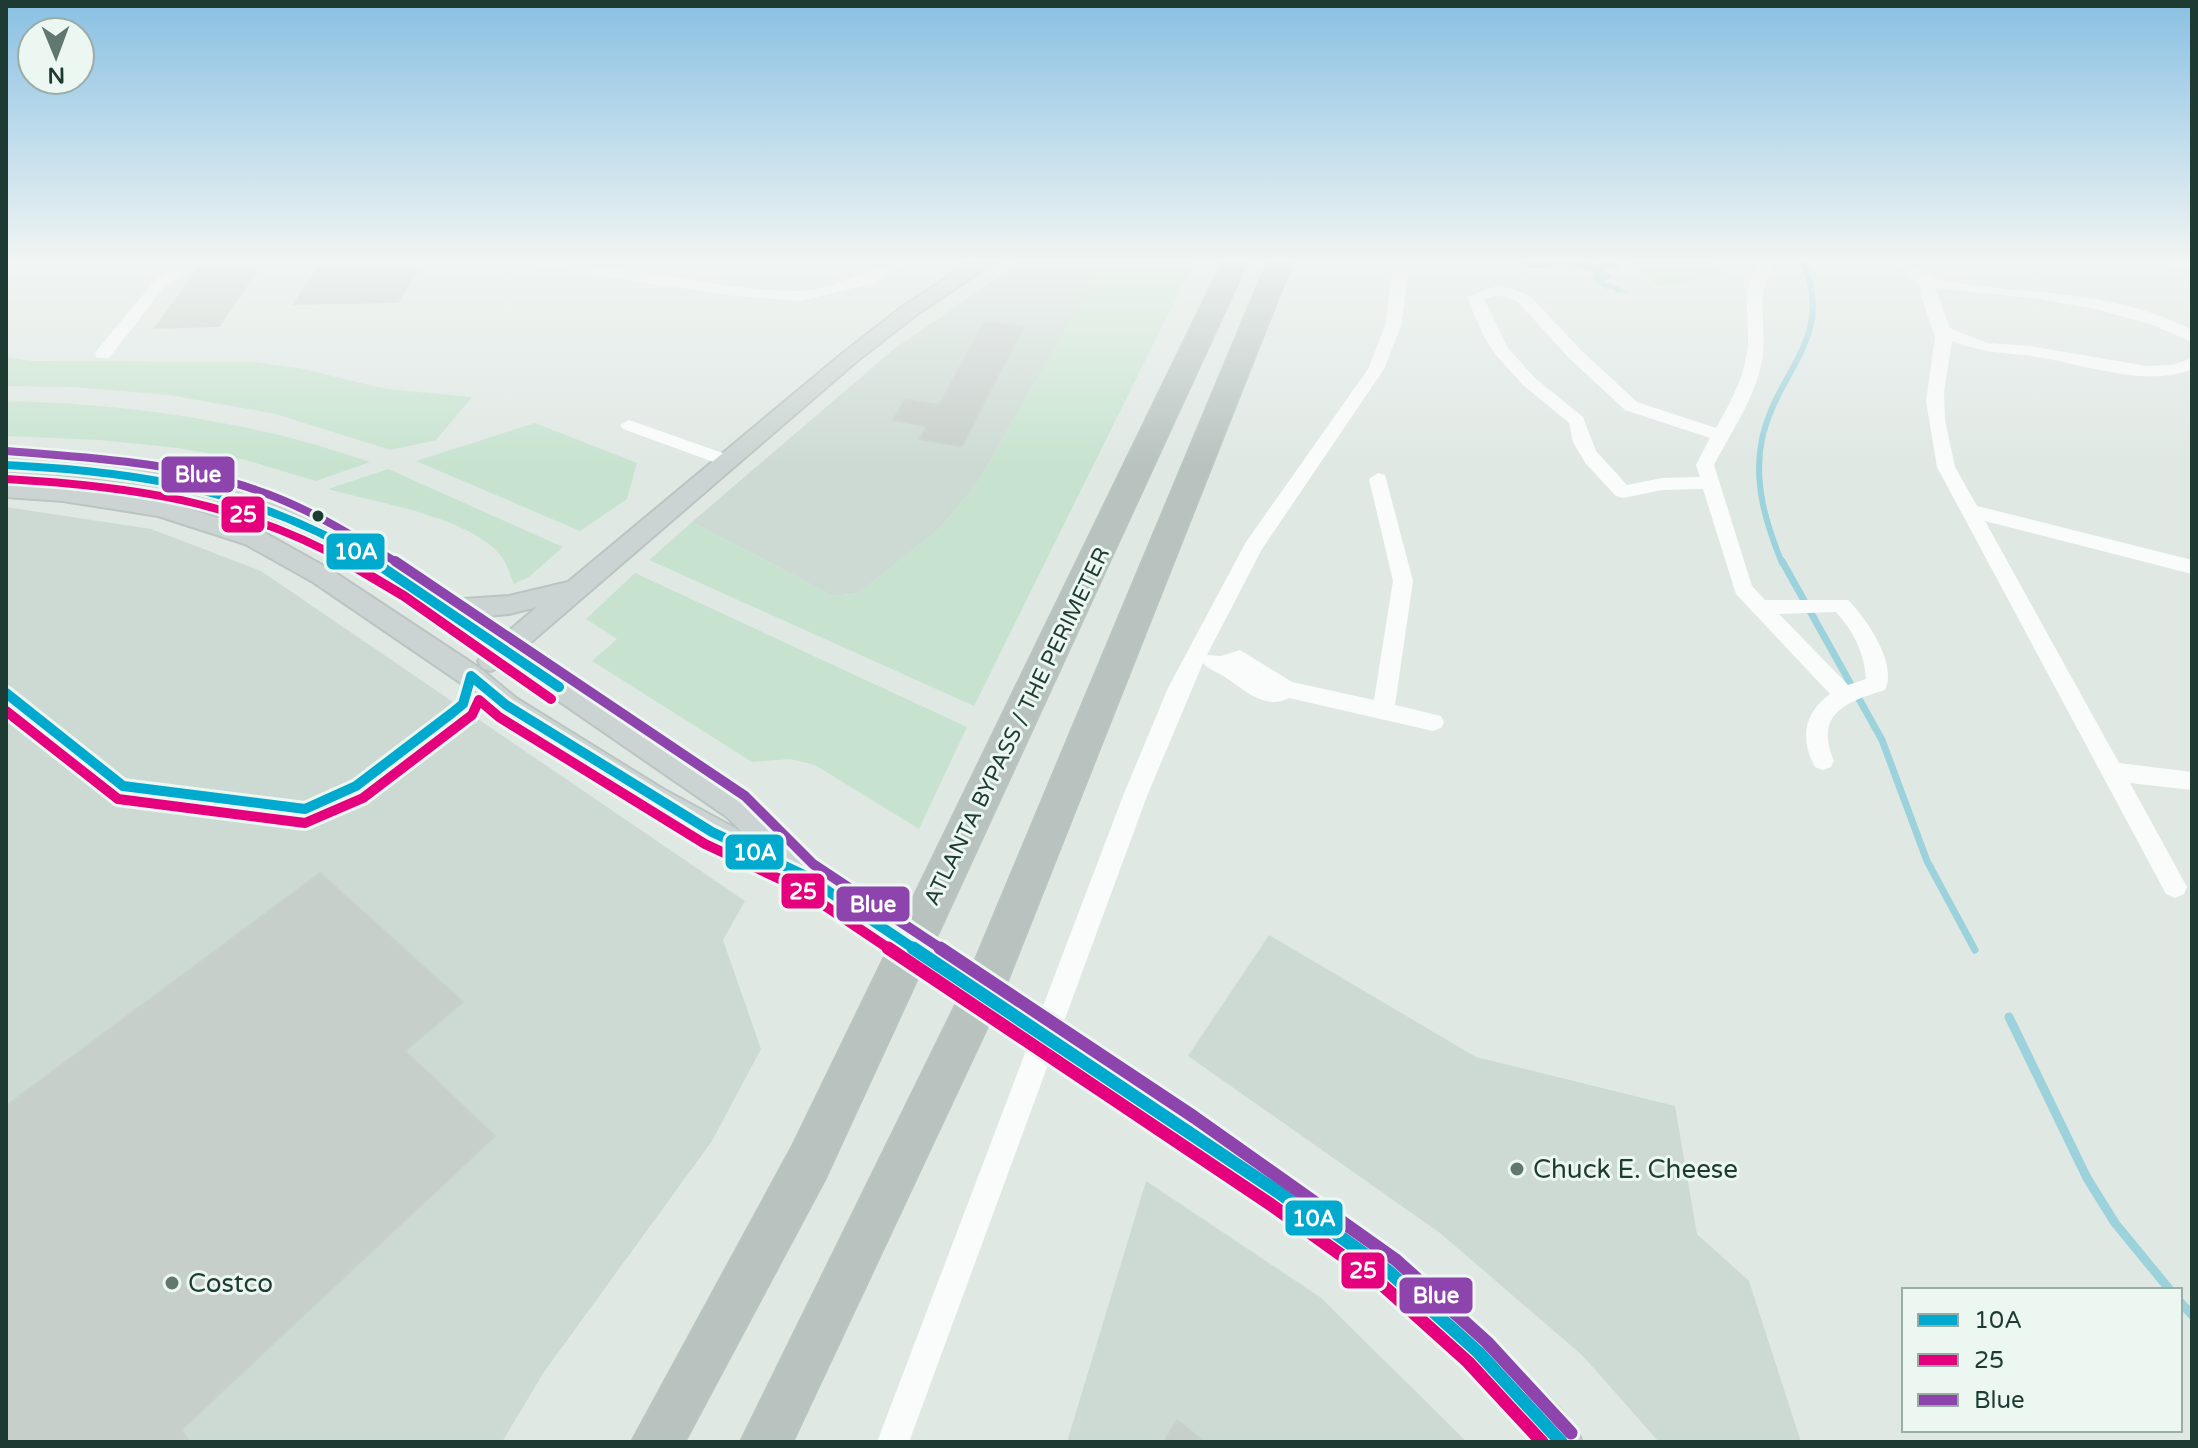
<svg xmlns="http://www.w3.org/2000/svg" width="2198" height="1448" viewBox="0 0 2198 1448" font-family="'Varela Round',sans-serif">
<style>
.built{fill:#cddad4}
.green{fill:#c7e3cf}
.water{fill:#9bd2db}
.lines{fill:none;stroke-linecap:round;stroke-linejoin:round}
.stream-far2{stroke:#9bd2db;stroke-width:6}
.stream-far1{stroke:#9bd2db;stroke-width:7}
.stream{stroke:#9bd2db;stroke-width:9}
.building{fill:#c7cfcb;stroke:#c8d1cd;stroke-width:2}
.major-casing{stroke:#bac5c1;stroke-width:4}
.highway-casing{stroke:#bac5c1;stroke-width:4}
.minor{fill:#fafcfb;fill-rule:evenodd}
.major{fill:#cbd4d2;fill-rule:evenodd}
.highway{fill:#b8c2bf;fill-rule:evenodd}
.major-bridge-far1-casing{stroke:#bac5c1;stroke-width:32;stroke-linecap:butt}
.major-bridge-casing{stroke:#bac5c1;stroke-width:41;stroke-linecap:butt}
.major-bridge-far1{stroke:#cbd4d2;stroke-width:28}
.major-bridge{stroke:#cbd4d2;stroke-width:37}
.bus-1-far2-casing{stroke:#edf7f2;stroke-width:13}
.bus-1-far1-casing{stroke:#edf7f2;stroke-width:16}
.bus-1-casing{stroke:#edf7f2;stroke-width:19}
.bus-2-far2-casing{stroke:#edf7f2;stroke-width:13}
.bus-2-far1-casing{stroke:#edf7f2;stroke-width:16}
.bus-2-casing{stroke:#edf7f2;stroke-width:19}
.bus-3-far2-casing{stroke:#edf7f2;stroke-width:13}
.bus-3-far1-casing{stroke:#edf7f2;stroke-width:16}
.bus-3-casing{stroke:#edf7f2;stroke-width:19}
.bus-1-far2{stroke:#00a9ce;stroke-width:8}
.bus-1-far1{stroke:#00a9ce;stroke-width:10}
.bus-1{stroke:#00a9ce;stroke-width:13}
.bus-2-far2{stroke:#e5007d;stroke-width:8}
.bus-2-far1{stroke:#e5007d;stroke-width:10}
.bus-2{stroke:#e5007d;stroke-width:13}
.bus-3-far2{stroke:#8e44ad;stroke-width:8}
.bus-3-far1{stroke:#8e44ad;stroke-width:10}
.bus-3{stroke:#8e44ad;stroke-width:13}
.bus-dot{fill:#1d3b33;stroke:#edf7f2;stroke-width:3}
.poi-dot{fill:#617871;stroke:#edf7f2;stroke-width:3}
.labels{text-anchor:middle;stroke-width:6;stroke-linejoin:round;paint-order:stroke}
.street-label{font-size:22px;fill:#1d3b33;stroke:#edf7f2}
.near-poi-label{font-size:26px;fill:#1d3b33;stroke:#edf7f2;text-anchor:start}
.line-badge{stroke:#edf7f2;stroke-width:3}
.badge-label{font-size:22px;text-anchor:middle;font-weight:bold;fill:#fff}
</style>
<rect width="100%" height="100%" fill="#e0e8e4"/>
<!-- built -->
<path class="built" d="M1021,262H1104L976,485L939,529L859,593L833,596L692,522L894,349Z
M6,507L151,529L261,571L745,901L723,940L761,1049L712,1141L544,1372L502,1442H6Z
M1269,935L1476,1057L1675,1106L1697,1234L1749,1281L1801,1442H1659L1582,1355L1440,1233L1188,1056Z
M1146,1181L1320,1297L1467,1442H1067Z"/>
<!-- green -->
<path class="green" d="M1104,262H1194L974,706L649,560L692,522L833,596L859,593L939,529L976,485Z
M1632,262H1710L1724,275L1658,286Z
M6,357L33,361L255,362L303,369L386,389L472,397L436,440L391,450L272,413L168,395L73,387L6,386Z
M6,401C132,404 251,421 370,462L316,481L246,460L178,448L99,440L6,436Z
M535,423L637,463L627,499L580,531L416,461Z
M388,469L563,547L529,577L514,584C510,576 507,563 501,556C469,516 376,503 328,489Z
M635,573L967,727L919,829L815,765L790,759L752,762L592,661L617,639L586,619Z"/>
<!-- water -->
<path class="water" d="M1526,262H1587L1586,264L1600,265L1598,262H1615L1619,266L1617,268L1603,270L1612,276L1602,283L1612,284L1628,292L1617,293L1613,289H1606L1593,278L1595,272C1589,269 1561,262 1556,264C1545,267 1537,270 1524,266Z"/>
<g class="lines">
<!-- stream-far2 -->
<path class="stream-far2" d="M1782,563C1766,524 1753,482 1762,439C1777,370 1836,338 1803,262"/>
<!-- stream-far1 -->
<path class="stream-far1" d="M1782,561L1882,740L1927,861L1975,950"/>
<!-- stream -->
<path class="stream" d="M2009,1017L2087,1178L2115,1223L2170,1290
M2180,1302L2192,1315"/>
</g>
<!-- building -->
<path class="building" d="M259,267L219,326L155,328L198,270Z
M418,268L398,302L294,304L318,269Z
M985,322L1023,327L962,446L920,439L927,426L893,420L905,400L939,405Z
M320,873L463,1002L405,1051L495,1136L181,1430L190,1442H6V1106Z
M1177,1420L1205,1442H1164Z"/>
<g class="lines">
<defs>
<path id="major" d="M971,262H994L916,315L857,361L523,649L747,799L815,866L819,875L815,884L804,888L701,841L643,805L496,712L461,683L313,582L245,544L158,516L63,501L6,497V481L63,485L161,500L263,532L331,570L481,669L516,698L663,789L742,832L727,817L505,664L491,671L482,668L478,661L486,650C410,598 331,543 245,509C170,480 85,477 6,472V458L88,462L193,479L260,497L332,528L448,600L509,596L568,582L843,353L902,307ZM537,607L503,636L474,617L509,614Z
M1120,1069C1157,1084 1191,1111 1224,1133C1335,1204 1437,1281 1528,1376C1547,1397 1571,1416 1582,1442H1533C1490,1394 1446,1345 1396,1303C1307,1226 1206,1162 1108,1098L1103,1086L1108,1074Z"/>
<path id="highway" d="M1223,262H1247L825,1178L684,1442H632L793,1146Z
M1268,262H1292L999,1001L792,1442H741L962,993Z"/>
</defs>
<!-- major casing -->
<use href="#major" class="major-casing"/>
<!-- highway casing -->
<use href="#highway" class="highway-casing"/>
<!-- minor -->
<path class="minor" d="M187,262H207L166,285L109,358H97L95,354L97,350L156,279Z
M535,262C624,262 709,290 797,291C837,292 873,262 909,262L870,284L801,301L735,296L543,267Z
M1394,262H1410L1401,326L1384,369L1262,549L1207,655L1221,656L1240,650L1292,682L1374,700L1393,581L1369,479L1378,473L1385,475L1413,581L1395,705L1441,716L1444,722L1441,728L1433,731L1289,698C1266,711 1243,689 1225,677C1217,672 1208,669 1203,663L1147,796L909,1442H877L1123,796L1168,688L1246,542L1368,369L1385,326Z
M1759,262H1775C1751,296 1771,333 1760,370C1751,404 1730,434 1714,465L1752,586L1765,600H1848C1866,618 1898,664 1885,690C1845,702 1814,714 1834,761L1831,767L1823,770L1815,767C1800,739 1803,714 1830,694L1736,594L1703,489L1662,490L1623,498L1616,496L1586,464L1573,442L1569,423L1523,385L1496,355L1483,335L1467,297L1499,285L1529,295L1582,351L1637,402L1716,428C1729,405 1743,380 1747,353C1752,320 1738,292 1759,262ZM1499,295L1517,301L1570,359L1625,410L1710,438L1696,465L1700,477L1662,478L1627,485L1596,451L1583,417L1535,378L1508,348L1484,299ZM1836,612C1854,632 1864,652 1866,679L1848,685L1779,614Z
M1892,262C1917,262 1922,276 1943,281C2028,295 2113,289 2192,330V342L2153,325L2096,309L2038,299L1935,288L1950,328L1987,343L2030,346L2146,366L2173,365L2192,358V369C2148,389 2078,362 2031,356C1999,352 1983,353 1952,341L1944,392L1945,420L1955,467L1977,506L2192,560V574L1985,521L2119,763L2192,772V790L2130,783L2187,887L2184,894L2175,898L2166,894L1937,467L1926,401L1935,338L1921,295L1920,284Z
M2171,262H2192V269L2174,265Z
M629,420L734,457L737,461L728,467L722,465L623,429L620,425Z"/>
<!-- major -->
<use href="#major" class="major"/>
<!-- highway -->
<use href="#highway" class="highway"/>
<defs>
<path id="major-bridge-far1" d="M804,875L917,950"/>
<path id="major-bridge" d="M914,948L1120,1086"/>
</defs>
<!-- major-bridge-far1 casing -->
<use href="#major-bridge-far1" class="major-bridge-far1-casing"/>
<!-- major-bridge casing -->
<use href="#major-bridge" class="major-bridge-casing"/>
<!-- major-bridge-far1 -->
<use href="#major-bridge-far1" class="major-bridge-far1"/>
<!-- major-bridge -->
<use href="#major-bridge" class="major-bridge"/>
<defs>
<path id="bus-1-far2" d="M6,465C146,472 254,490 376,563"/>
<path id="bus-1-far1" d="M373,561L559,687
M471,676L506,705L712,832L804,875L916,950
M6,693L123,786L305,809L356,786L452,713L463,704L471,676"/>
<path id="bus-1" d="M913,948L1278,1192L1388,1271L1478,1352L1561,1442"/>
<path id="bus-2-far2" d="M6,479C130,486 239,501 349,563"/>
<path id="bus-2-far1" d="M345,561L404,596L551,699
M6,711L118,799L305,823L363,798L472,715L479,700L499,717L705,844L797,887L891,950"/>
<path id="bus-2" d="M888,948L1270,1204L1379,1282L1468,1362L1542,1442"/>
<path id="bus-3-far2" d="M7,451C91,458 176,462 256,490C307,507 353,536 398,563"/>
<path id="bus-3-far1" d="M395,561L745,796L813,864L943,950"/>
<path id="bus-3" d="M940,948L1194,1117L1396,1260L1487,1342L1571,1433"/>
</defs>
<!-- bus-1-far2 casing -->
<use href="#bus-1-far2" class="bus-1-far2-casing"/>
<!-- bus-1-far1 casing -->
<use href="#bus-1-far1" class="bus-1-far1-casing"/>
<!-- bus-1 casing -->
<use href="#bus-1" class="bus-1-casing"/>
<!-- bus-2-far2 casing -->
<use href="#bus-2-far2" class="bus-2-far2-casing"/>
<!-- bus-2-far1 casing -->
<use href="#bus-2-far1" class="bus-2-far1-casing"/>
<!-- bus-2 casing -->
<use href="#bus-2" class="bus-2-casing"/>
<!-- bus-3-far2 casing -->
<use href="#bus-3-far2" class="bus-3-far2-casing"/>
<!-- bus-3-far1 casing -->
<use href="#bus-3-far1" class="bus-3-far1-casing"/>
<!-- bus-3 casing -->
<use href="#bus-3" class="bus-3-casing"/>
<!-- bus-1-far2 -->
<use href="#bus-1-far2" class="bus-1-far2"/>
<!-- bus-1-far1 -->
<use href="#bus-1-far1" class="bus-1-far1"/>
<!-- bus-1 -->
<use href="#bus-1" class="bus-1"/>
<!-- bus-2-far2 -->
<use href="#bus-2-far2" class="bus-2-far2"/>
<!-- bus-2-far1 -->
<use href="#bus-2-far1" class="bus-2-far1"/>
<!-- bus-2 -->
<use href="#bus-2" class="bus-2"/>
<!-- bus-3-far2 -->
<use href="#bus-3-far2" class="bus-3-far2"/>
<!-- bus-3-far1 -->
<use href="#bus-3-far1" class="bus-3-far1"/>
<!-- bus-3 -->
<use href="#bus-3" class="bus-3"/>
</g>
<!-- sky -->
<linearGradient id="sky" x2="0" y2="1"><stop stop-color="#89c0e3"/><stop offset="0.56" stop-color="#f1f5f3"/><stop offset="1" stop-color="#f1f5f3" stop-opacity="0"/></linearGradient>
<rect width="2198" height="465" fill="url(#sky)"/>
<!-- markers -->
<circle class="bus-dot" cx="318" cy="516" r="7"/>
<g class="poi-dot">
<circle cx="1517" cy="1169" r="8"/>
<circle cx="172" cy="1283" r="8"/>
</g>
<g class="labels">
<!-- street labels -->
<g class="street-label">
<text transform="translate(1016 726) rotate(-64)" y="8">ATLANTA BYPASS / THE PERIMETER</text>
</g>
<!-- near-poi labels -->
<g class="near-poi-label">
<text x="1533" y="1178">Chuck E. Cheese</text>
<text x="188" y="1292">Costco</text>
</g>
</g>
<g class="line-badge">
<rect x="160" y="455" width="76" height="39" rx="8" fill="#8e44ad"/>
<rect x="220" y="495" width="46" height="39" rx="8" fill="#e5007d"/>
<rect x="325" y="532" width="61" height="39" rx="8" fill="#00a9ce"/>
<rect x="724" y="833" width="61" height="38" rx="8" fill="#00a9ce"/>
<rect x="780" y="872" width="46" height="38" rx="8" fill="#e5007d"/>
<rect x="835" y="885" width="76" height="38" rx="8" fill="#8e44ad"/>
<rect x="1284" y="1199" width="60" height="38" rx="8" fill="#00a9ce"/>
<rect x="1340" y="1251" width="46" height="39" rx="8" fill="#e5007d"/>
<rect x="1398" y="1276" width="76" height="39" rx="8" fill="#8e44ad"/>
</g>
<g class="badge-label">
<text x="198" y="482">Blue</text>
<text x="243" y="522">25</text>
<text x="356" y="559">10A</text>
<text x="755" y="860">10A</text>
<text x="803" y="899">25</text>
<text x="873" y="912">Blue</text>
<text x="1314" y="1226">10A</text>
<text x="1363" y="1278">25</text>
<text x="1436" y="1303">Blue</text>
</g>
<!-- border -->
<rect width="2198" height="1448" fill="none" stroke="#1d3b33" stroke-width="16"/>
<!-- legend -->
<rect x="1902" y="1288" width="280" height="144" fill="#edf7f2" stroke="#9aaca6" stroke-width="2"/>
<rect x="1918" y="1314" width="40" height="12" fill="#00a9ce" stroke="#9aaca6" stroke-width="2"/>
<text x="1974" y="1328" font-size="24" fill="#1d3b33">10A</text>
<rect x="1918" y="1354" width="40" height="12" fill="#e5007d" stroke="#9aaca6" stroke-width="2"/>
<text x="1974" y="1368" font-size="24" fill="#1d3b33">25</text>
<rect x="1918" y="1394" width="40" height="12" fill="#8e44ad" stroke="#9aaca6" stroke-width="2"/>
<text x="1974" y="1408" font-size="24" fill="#1d3b33">Blue</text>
<!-- north arrow -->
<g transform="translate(56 56) rotate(179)"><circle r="38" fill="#edf7f2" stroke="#9aaca6" stroke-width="2"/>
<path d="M0-6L14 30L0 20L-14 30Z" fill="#617871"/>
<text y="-12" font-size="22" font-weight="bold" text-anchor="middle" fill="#1d3b33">N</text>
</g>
</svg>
